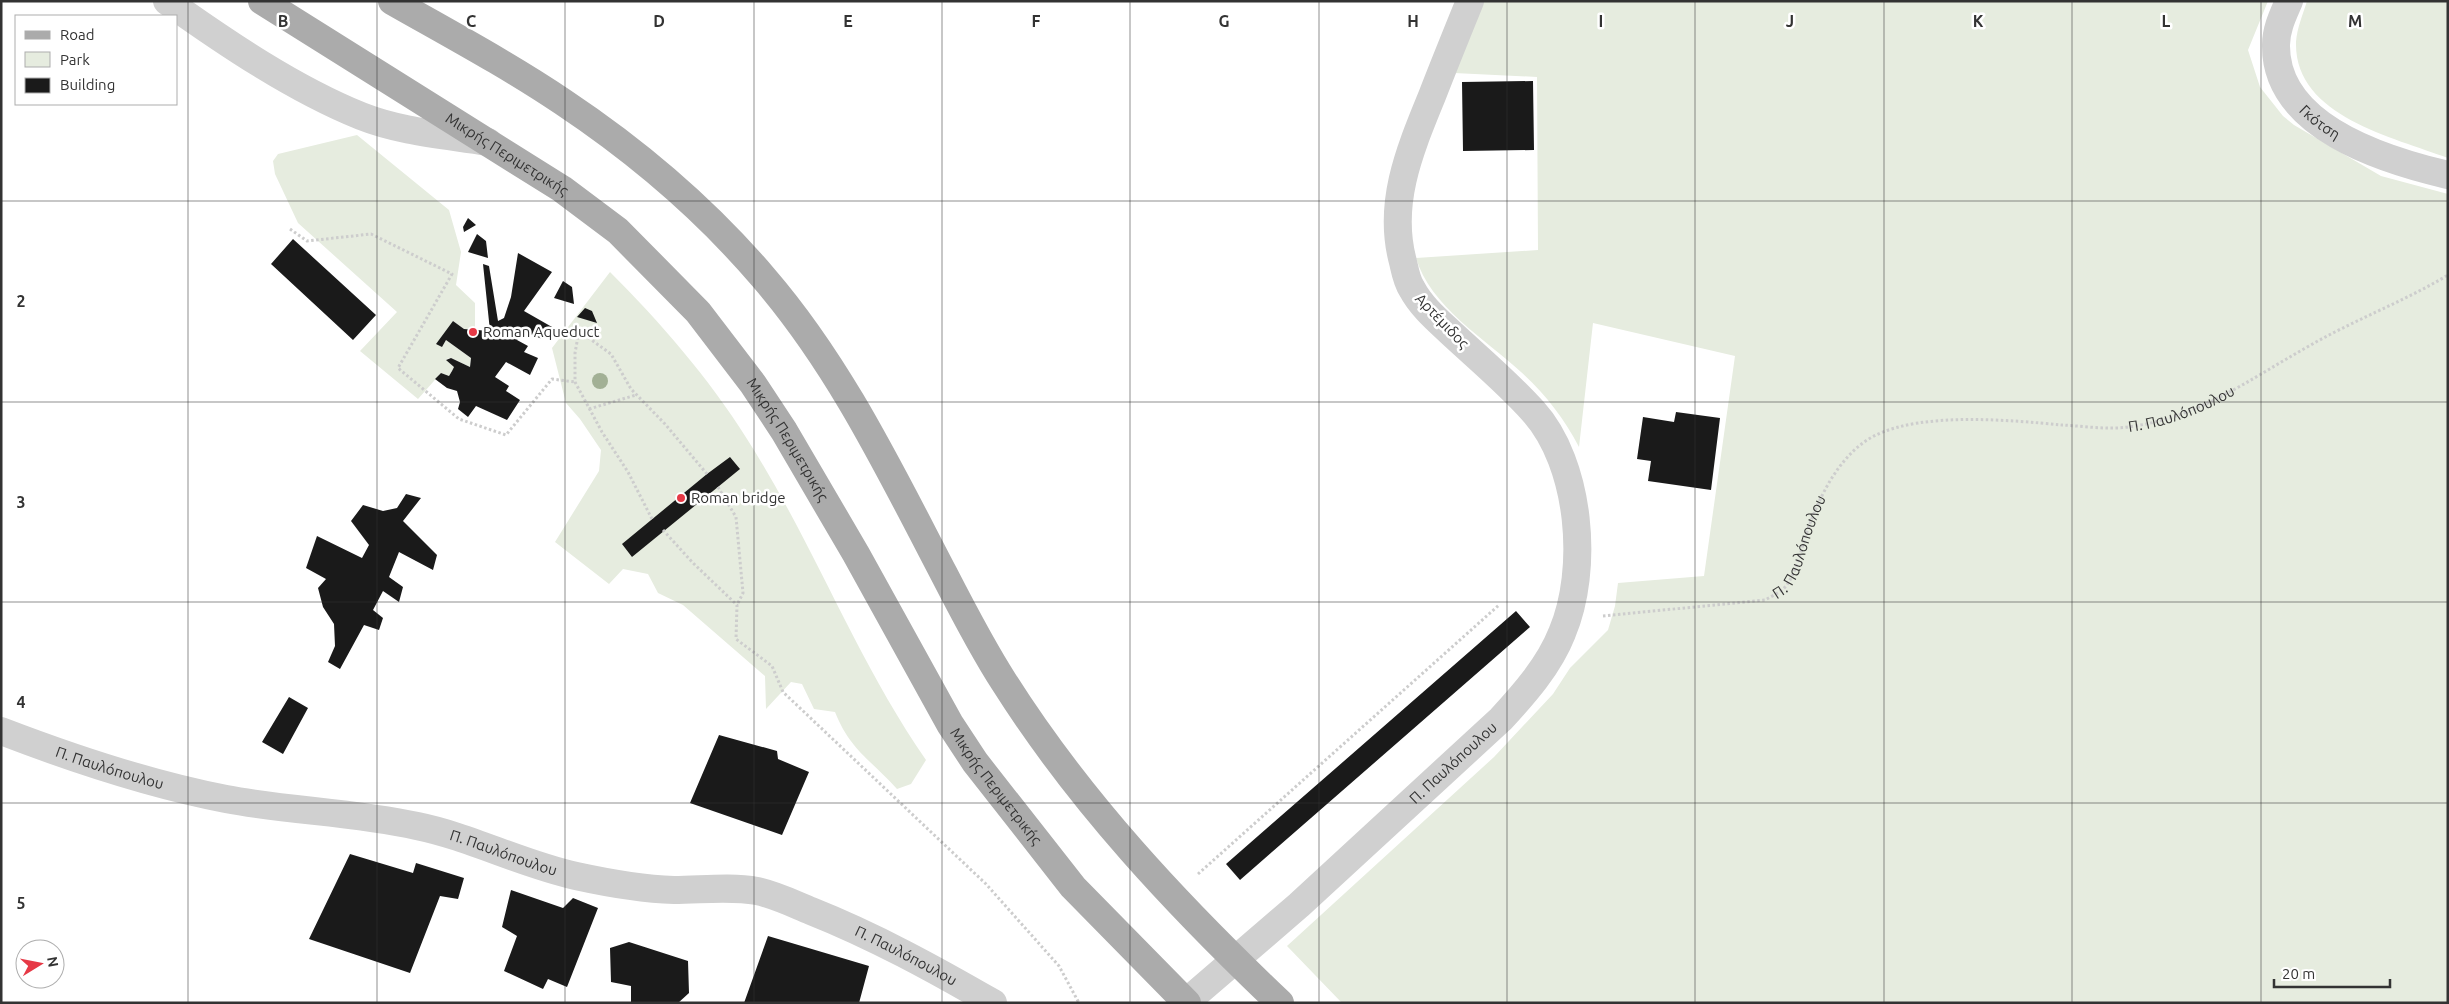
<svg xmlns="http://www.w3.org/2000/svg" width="2449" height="1004" viewBox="0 0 2449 1004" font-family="Ubuntu,sans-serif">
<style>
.green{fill:#e6ecdf}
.building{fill:#1a1a1a}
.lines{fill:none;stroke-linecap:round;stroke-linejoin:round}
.path{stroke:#cdcdcd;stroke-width:3;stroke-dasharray:2.5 2.5;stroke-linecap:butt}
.street{stroke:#d0d0d0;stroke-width:28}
.primary{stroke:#ababab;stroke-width:28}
.tree{fill:#a2b095}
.grid{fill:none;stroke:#333;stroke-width:1;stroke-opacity:0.55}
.poi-dot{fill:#e63946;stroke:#fff;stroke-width:2}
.labels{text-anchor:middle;stroke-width:5;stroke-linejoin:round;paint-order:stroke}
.street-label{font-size:15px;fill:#333;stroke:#fff}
.poi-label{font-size:15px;fill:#333;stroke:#fff;text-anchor:start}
.grid-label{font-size:16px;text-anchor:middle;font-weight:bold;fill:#333;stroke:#fff;stroke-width:5;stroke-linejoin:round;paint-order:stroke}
</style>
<rect width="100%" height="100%" fill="#fff"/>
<!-- green -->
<path class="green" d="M1483,1H2268L2248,50L2260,87L2283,116L2294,125L2381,176L2448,194V1003H1342L1287,946L1494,757L1553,694L1570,668L1608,630L1615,606L1618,583L1704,576L1735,356L1593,323L1579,447C1564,418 1545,394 1521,372C1485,339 1430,306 1416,258L1538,250L1537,77L1454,73Z
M2307,1H2448V158C2393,137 2294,116 2296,42C2297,28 2303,14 2307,1Z
M357,135L449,210L461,252L456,285L475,303V331L464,329L453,321L442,347L446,340L471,358L470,367L451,358L446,359L454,367L449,376L441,373L418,399L360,351L397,312L298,223L275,174L273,161L278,154Z
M610,272C660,322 709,378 747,439C813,542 856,659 926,760L911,784L897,789C871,760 850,750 835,712L814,709L802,684L791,682L766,709L765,676L683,605L658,593L648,574L623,569L609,584L555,542L599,471L601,450L580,419L566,403L552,348Z"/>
<!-- building -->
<path class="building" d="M1533,81L1534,150L1463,151L1462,82Z
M468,218L476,225L464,232L463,227Z
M477,234L486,241L488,258L468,252Z
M293,239L376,315L353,340L271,264Z
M518,253L552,272L524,311L552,327L542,339L523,331L517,340L528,346L524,352L538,358L530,375L506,362L495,377L509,386L506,391L520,400L507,420L476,406L468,417L458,409L460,402L457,391L447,388L435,379L441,373L449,376L452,371L454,367L446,360L451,358L470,367L471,358L446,340L442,347L436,344L453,321L464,329L490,331L483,264L489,266L498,321L504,318L511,297Z
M563,281L572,287L574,304L554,298Z
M585,308L592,311L597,323L577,317Z
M1676,412L1720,418L1711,490L1648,481L1651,461L1637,459L1643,417L1674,422Z
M730,457L740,469L632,557L622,544L707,474Z
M406,494L421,498L403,521L437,555L433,570L399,552L389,577L403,587L399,602L383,591L373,610L383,618L379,630L364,625L340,669L328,662L335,646L334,624L323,607L318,588L326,579L306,568L317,536L362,558L369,545L351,521L363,505L383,511L397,508Z
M1516,611L1530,627L1240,880L1226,864Z
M289,697L308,708L283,754L262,742Z
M719,735L777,751L778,759L809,772L782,835L690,803Z
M350,854L413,873L416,863L464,878L458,899L440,896L410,973L309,939Z
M511,890L563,908L573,898L598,908L567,987L548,979L543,989L504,971L517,936L502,927Z
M768,936L869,966L859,1003H744Z
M629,942L688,961L689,993L678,1003H631V986L611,982L610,948Z"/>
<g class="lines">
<!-- path -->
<g class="path">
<path d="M290,229L307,241L371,234L452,274L398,368L459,419L506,435L552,379L575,382"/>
<path d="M589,409L636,395"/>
<path d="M718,487L736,517L743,593L737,605"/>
<path d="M652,519L628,472L602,432L575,382V353L579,331L611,354L631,389L665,424L707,474"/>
<path d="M663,530L693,563L737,605L736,639L772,666L783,692L986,884L1059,966L1079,1003"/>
<path id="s1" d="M1603,616L1765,600C1772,596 1781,592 1786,586C1798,570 1801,548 1808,529C1820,495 1841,452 1876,435C1924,412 2009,420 2062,425C2083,426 2107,430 2128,427C2199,418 2248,380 2309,346C2354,320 2403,302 2448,275"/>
<path d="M1198,874L1499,605"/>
</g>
<!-- street -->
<g class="street">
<path d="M167,1C226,43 294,89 361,116C401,132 446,135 488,142"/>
<path id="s2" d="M2289,1C2283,15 2276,29 2276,45C2275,127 2384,160 2448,175"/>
<path id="s3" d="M1,731C74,759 148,784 226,799C289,811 353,812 417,826C471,837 521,864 576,876C608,883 641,889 674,890C701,890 730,886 757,891C776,895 794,904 811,911C874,936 934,969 993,1003"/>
<path id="s4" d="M1185,1003L1299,905L1501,719C1524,694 1549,666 1562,633C1589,570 1581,464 1533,411C1508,383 1478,358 1450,332C1436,319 1421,306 1412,289C1407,282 1405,271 1403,262C1387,203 1410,150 1432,96C1444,65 1457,33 1470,1"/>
</g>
<!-- primary -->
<g class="primary">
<path id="s5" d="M262,1L562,189L618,231L698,312L753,384L784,431L856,554L950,724L975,762L1073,887L1187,1003"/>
<path d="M392,1C450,34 508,65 563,102C638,152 705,209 763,277C840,366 890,471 944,574C963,611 982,648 1004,682C1080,802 1177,905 1280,1003"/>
</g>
</g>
<!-- trees -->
<circle class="tree" cx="600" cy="381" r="8"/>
<!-- grid -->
<path class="grid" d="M188,1V1003M377,1V1003M565,1V1003M754,1V1003M942,1V1003M1130,1V1003M1319,1V1003M1507,1V1003M1695,1V1003M1884,1V1003M2072,1V1003M2261,1V1003M1,201H2448M1,402H2448M1,602H2448M1,803H2448"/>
<!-- markers -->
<g class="poi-dot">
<circle cx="473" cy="332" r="5"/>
<circle cx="681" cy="498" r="5"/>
</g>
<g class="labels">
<!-- street labels -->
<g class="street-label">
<text dy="5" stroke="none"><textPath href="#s2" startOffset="139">Γκότση</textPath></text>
<text dy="5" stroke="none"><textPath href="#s5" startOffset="289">Μικρής Περιμετρικής</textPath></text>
<text transform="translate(1442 321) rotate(46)" y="5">Αρτέμιδος</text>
<text dy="5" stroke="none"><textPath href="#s1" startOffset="679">Π. Παυλόπουλου</textPath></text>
<text dy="5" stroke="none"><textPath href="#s5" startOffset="694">Μικρής Περιμετρικής</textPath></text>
<text dy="5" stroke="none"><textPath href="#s1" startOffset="229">Π. Παυλόπουλου</textPath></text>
<text dy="5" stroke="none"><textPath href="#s4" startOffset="360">Π. Παυλόπουλου</textPath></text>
<text dy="5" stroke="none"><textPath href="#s3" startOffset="115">Π. Παυλόπουλου</textPath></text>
<text dy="5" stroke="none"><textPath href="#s5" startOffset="1099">Μικρής Περιμετρικής</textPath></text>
<text dy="5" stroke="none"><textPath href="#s3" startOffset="519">Π. Παυλόπουλου</textPath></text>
<text dy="5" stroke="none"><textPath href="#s3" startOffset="940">Π. Παυλόπουλου</textPath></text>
</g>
<!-- poi labels -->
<g class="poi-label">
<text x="483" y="337">Roman Aqueduct</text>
<text x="691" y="503">Roman bridge</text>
</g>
</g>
<g class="grid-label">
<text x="283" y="27">B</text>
<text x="471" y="27">C</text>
<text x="659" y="27">D</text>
<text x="848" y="27">E</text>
<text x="1036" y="27">F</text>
<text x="1224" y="27">G</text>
<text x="1413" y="27">H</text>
<text x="1601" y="27">I</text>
<text x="1790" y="27">J</text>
<text x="1978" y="27">K</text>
<text x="2166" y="27">L</text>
<text x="2355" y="27">M</text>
<text x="21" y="307">2</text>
<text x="21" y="508">3</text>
<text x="21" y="708">4</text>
<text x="21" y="909">5</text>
</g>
<!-- border -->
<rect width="2449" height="1004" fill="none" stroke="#333333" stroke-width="5"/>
<!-- legend -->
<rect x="15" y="15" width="162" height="90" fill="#ffffff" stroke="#adadad"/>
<rect x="25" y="31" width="25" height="8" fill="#ababab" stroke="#adadad"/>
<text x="60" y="40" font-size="15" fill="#333333">Road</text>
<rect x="25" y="52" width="25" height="15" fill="#e6ecdf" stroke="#adadad"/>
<text x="60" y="65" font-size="15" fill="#333333">Park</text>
<rect x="25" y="78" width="25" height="15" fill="#1a1a1a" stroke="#adadad"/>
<text x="60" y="90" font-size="15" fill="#333333">Building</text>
<!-- north arrow -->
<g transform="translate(40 964) rotate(80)"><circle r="24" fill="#ffffff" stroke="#adadad"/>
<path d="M0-4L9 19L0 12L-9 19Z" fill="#e63946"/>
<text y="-8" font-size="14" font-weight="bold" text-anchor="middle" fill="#333333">N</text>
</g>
<!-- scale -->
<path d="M2274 979v8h116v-8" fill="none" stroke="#333333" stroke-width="2.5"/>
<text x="2282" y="979" font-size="15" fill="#333333" stroke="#ffffff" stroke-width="4" paint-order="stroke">20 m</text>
</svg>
